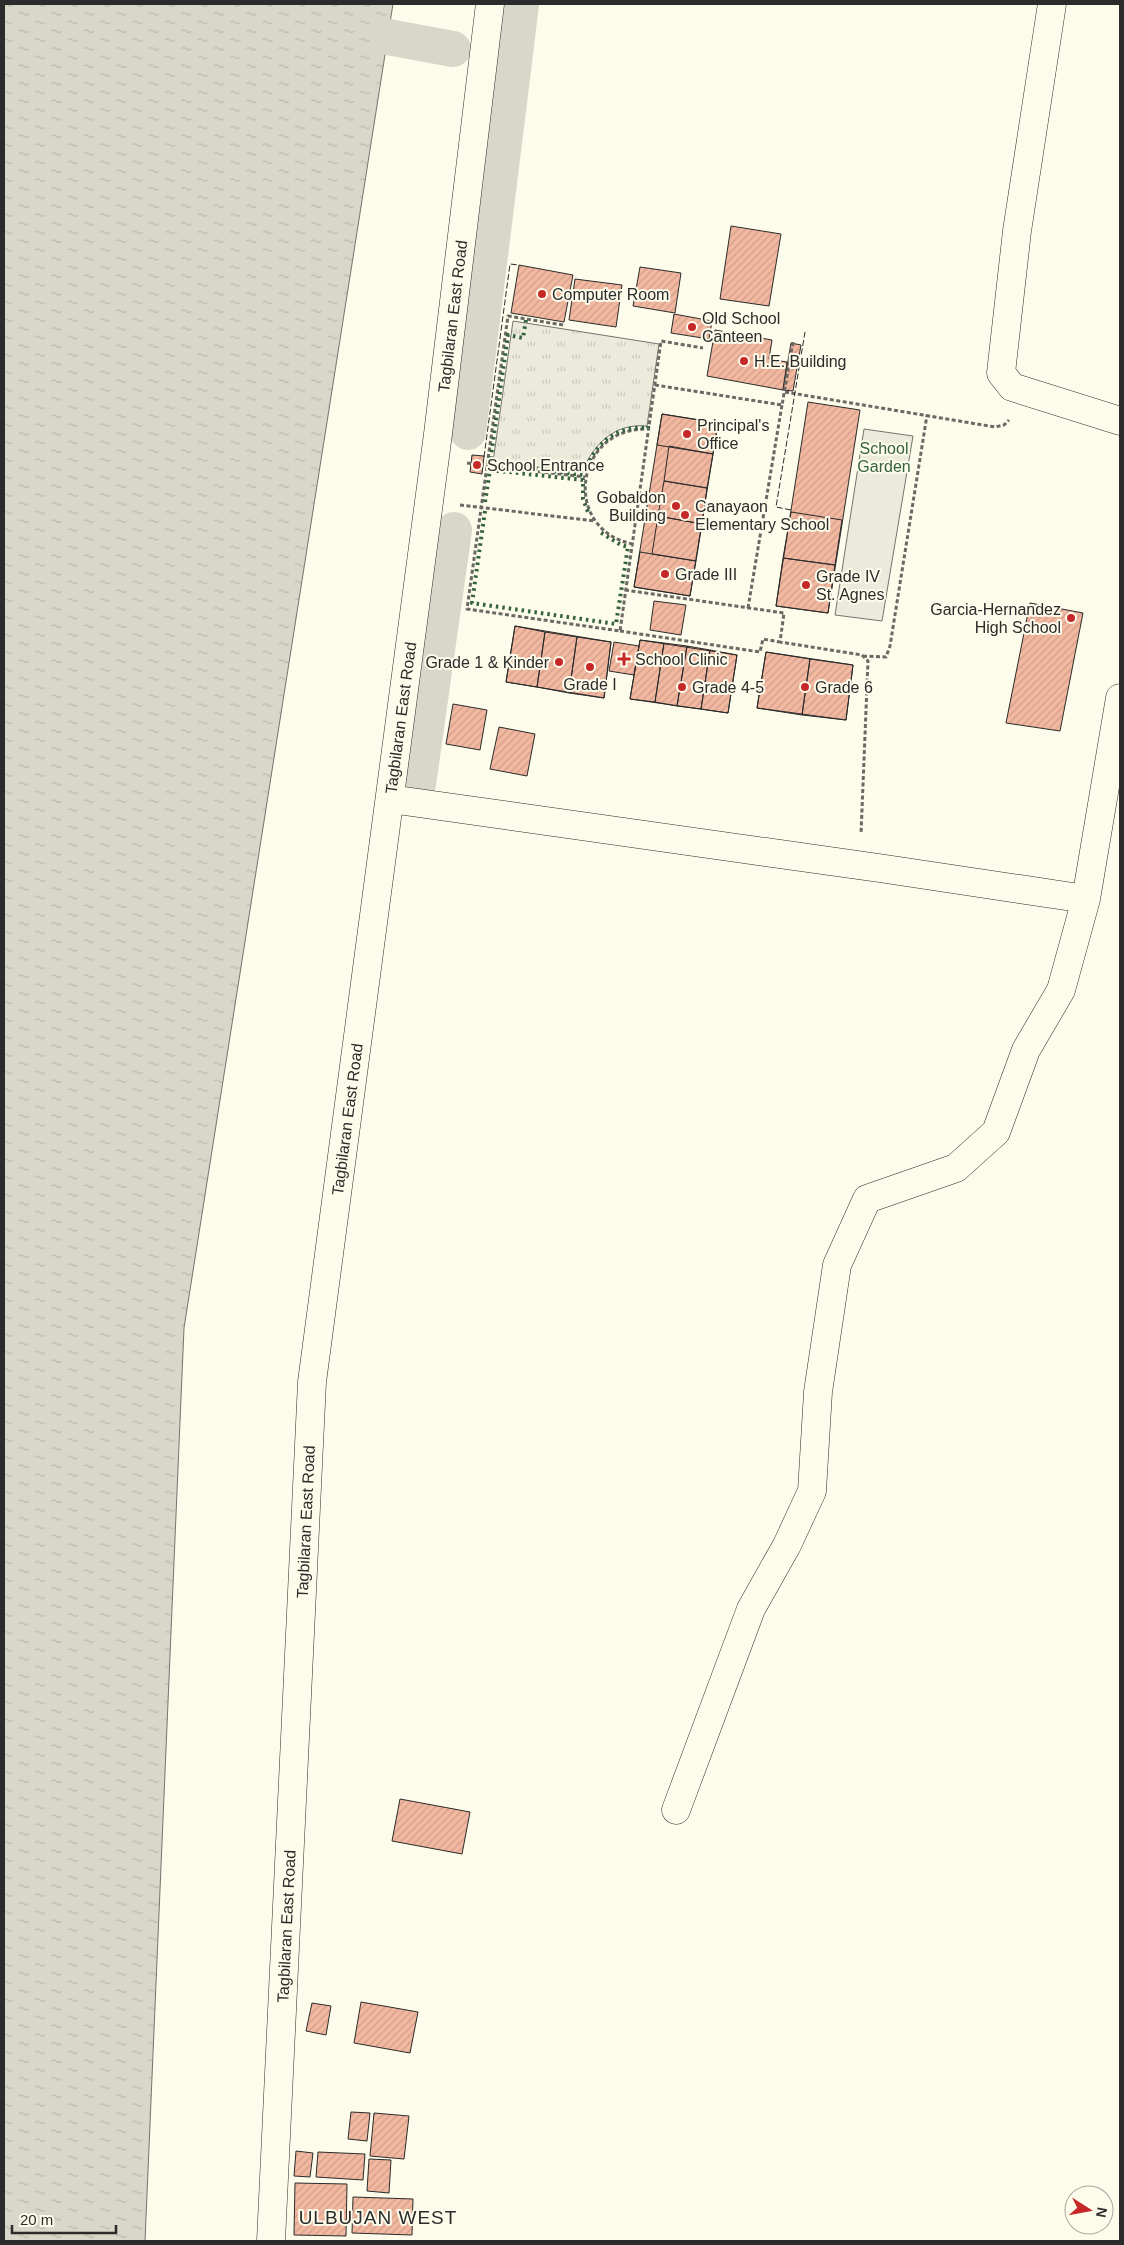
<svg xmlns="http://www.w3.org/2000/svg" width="1124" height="2245" viewBox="0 0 1124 2245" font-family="Helvetica,sans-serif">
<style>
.grass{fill:url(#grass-tufts);stroke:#74746e}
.garden{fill:#ecebdb;stroke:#74746e}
.water{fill:url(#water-ripples);stroke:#74746e}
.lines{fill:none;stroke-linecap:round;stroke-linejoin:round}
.canal{stroke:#d8d7c9;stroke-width:36}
.building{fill:url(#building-hatch);stroke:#2b2b2b}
.street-casing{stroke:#2b2b2b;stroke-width:29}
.primary-casing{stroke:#2b2b2b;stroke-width:29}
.path{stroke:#6a6964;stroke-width:3;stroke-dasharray:4 2.5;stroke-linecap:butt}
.street{stroke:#fdfbea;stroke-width:28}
.primary{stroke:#fdfbea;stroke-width:28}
.hedge{stroke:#34623c;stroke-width:4;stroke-dasharray:2.5 4;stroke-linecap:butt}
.fence{stroke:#2b2b2b;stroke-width:1;stroke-dasharray:6 2.5;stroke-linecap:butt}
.poi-dot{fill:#c62828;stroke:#fdfbea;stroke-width:2}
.labels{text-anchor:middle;stroke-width:4;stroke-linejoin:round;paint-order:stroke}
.poi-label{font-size:16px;fill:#2b2b2b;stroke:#fdfbea;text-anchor:start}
.street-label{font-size:16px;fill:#2b2b2b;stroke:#fdfbea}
.park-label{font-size:16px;fill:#34623c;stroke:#fdfbea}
.quarter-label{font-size:19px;letter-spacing:1px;fill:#2b2b2b;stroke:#fdfbea}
</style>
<defs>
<pattern id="grass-tufts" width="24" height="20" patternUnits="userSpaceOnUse" patternTransform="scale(1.25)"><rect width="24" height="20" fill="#ecebdb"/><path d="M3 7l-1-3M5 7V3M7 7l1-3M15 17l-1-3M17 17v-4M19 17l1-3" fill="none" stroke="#cbcabc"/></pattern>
<pattern id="water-ripples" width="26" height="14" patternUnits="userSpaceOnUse" patternTransform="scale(1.25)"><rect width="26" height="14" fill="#d8d7c9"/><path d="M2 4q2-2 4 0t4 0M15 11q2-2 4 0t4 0" fill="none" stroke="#bab9ad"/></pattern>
<pattern id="building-hatch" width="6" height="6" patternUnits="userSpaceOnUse" patternTransform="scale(1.25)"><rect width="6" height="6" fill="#f2b8a0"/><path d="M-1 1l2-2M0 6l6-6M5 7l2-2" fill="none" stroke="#d09e8a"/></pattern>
</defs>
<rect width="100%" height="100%" fill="#fdfbea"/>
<!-- grass -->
<path class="grass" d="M513,321L659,344L647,426C615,423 594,443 582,472L493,462Z"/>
<!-- garden -->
<path class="garden" d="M864,429L913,436L882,621L835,615Z"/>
<!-- water -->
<path class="water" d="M4,4H393L184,1328L145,2241H4Z"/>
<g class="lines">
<!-- canal -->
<path class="canal" d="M388,37L453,49
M513,70L521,4
M468,432L513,70L508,58
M418,784L454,530"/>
</g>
<!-- building -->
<path class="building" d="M731,226L781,234L769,306L720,299Z
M519,265L573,275L564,322L511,313Z
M640,267L681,273L675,313L633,306Z
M575,279L622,285L616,327L569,320Z
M674,314L712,321L709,339L671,333Z
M715,330L772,340L769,359L787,362L783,390L707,376Z
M791,343L801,345L793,391L783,390Z
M808,402L860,410L828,613L776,606Z
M662,414L718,423L690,596L634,587Z
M662,414L718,423L713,454L657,445Z
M669,446L713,454L707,488L664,481Z
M472,455L484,456L482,474L470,472Z
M664,481L707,488L702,524L658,516Z
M791,512L842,520L835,565L783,558Z
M658,516L702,524L696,561L652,554Z
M640,552L696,561L690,596L634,587Z
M783,558L835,565L828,613L776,606Z
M654,601L686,605L681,635L650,630Z
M1030,603L1083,613L1060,731L1006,723Z
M515,626L611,642L604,698L506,682Z
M515,626L545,632L537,687L506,682Z
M545,632L577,637L569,693L537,687Z
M577,637L611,642L604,698L569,693Z
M640,640L737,655L728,713L630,699Z
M640,640L664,643L655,702L630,699Z
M614,642L639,646L634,675L609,671Z
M664,643L687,646L677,706L655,702Z
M687,646L710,650L701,709L677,706Z
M710,650L737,655L728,713L701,709Z
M766,652L853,665L846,720L757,708Z
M766,652L810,659L802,715L757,708Z
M810,659L853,665L846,720L802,715Z
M453,704L487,710L480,750L446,744Z
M499,727L535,734L527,776L490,769Z
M400,1799L470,1812L462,1854L392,1841Z
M361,2002L418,2012L410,2053L354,2043Z
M312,2003L331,2006L326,2035L306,2031Z
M351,2112L370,2113L367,2141L348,2139Z
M374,2113L409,2116L404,2159L370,2156Z
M296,2151L313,2153L310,2177L294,2176Z
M318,2152L365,2154L363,2180L316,2177Z
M369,2159L391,2160L389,2193L367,2191Z
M295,2183L347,2184L346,2236L294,2235Z
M353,2197L413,2199L412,2235L352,2233Z"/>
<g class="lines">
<defs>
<path id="street" d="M1052,4L1017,231L1001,373L1012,387L1120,421
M390,799L879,868L1086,899
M676,1810L751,1609L787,1545L812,1491L818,1392L837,1265L867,1199L956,1168L996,1132L1026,1050L1061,990L1086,899L1120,698"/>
<g id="primary">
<path id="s1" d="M271,2241L312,1382L438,434L490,4"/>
</g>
</defs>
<!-- street casing -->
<use href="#street" class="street-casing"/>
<!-- primary casing -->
<use href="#primary" class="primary-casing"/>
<!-- path -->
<path class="path" d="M563,325L508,316L467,609L620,631L661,341L703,348
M655,385L782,405L793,342
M785,392L995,427L1004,425L1009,420
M467,463L585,477
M460,505L595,521
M633,544C561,530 574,427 648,429
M625,590L784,613L780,642L862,655L868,661L861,834
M748,608L782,405
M620,631L760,652L763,639L780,642
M863,656L886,657L890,646L927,415"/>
<!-- street -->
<use href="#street" class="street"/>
<!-- primary -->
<use href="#primary" class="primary"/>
<!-- hedge -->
<path class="hedge" d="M526,320L523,338L508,335L490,463L584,475C593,445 615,425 648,428V426
M485,502L490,470L583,480V499L588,512
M485,511L472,603L616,624L628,547L621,545L600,532"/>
<!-- fence -->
<path class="fence" d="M484,457L510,264L519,265
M791,510L776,507L805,332"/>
</g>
<!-- markers -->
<g class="poi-dot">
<circle cx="542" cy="294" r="5"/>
<circle cx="692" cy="327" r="5"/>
<circle cx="744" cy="361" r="5"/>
<circle cx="687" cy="434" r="5"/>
<circle cx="477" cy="465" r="5"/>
<circle cx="676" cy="506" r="5"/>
<circle cx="685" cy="515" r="5"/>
<circle cx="665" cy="574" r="5"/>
<circle cx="806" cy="585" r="5"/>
<circle cx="1071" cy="618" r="5"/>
<path d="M621.5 651.5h5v5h5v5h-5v5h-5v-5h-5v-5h5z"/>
<circle cx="559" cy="662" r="5"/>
<circle cx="590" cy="667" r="5"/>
<circle cx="682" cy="687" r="5"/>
<circle cx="805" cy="687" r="5"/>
</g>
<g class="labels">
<!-- poi labels -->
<g class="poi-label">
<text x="552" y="300">Computer Room</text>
<text x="702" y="324">Old School<tspan x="702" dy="18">Canteen</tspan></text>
<text x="754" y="367">H.E. Building</text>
<text x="697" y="431">Principal's<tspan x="697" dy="18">Office</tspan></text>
<text x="487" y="471">School Entrance</text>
<text x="666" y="503" text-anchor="end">Gobaldon<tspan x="666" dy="18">Building</tspan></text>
<text x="695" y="512">Canayaon<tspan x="695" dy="18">Elementary School</tspan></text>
<text x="675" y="580">Grade III</text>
<text x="816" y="582">Grade IV<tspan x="816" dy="18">St. Agnes</tspan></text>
<text x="1061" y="615" text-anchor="end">Garcia-Hernandez<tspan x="1061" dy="18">High School</tspan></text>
<text x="635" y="665">School Clinic</text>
<text x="549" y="668" text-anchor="end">Grade 1 &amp; Kinder</text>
<text x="590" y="690" text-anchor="middle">Grade I</text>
<text x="692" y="693">Grade 4-5</text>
<text x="815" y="693">Grade 6</text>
</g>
<!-- street labels -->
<g class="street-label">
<text dy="6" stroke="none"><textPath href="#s1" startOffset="1935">Tagbilaran East Road</textPath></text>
<text dy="6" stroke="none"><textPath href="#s1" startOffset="1530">Tagbilaran East Road</textPath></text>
<text dy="6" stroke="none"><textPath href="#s1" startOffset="1125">Tagbilaran East Road</textPath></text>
<text dy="6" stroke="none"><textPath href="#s1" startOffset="720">Tagbilaran East Road</textPath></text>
<text dy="6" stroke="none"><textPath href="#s1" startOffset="315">Tagbilaran East Road</textPath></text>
</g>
<!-- park labels -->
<g class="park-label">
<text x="884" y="454">School<tspan x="884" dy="18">Garden</tspan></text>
</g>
<!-- quarter labels -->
<g class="quarter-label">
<text x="378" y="2224">ULBUJAN WEST</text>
</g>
</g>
<!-- border -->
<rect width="1124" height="2245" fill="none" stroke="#2b2b2b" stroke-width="10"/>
<!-- north arrow -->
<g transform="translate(1089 2210) rotate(101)"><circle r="24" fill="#fdfbea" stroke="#a9a89e"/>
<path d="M0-4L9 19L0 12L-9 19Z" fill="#c62828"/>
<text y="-8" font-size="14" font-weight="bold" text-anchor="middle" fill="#2b2b2b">N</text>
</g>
<!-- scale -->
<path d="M12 2225v8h104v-8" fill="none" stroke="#2b2b2b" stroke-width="2.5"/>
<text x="20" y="2225" font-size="15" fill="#2b2b2b" stroke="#fdfbea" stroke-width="4" paint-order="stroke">20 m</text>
</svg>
